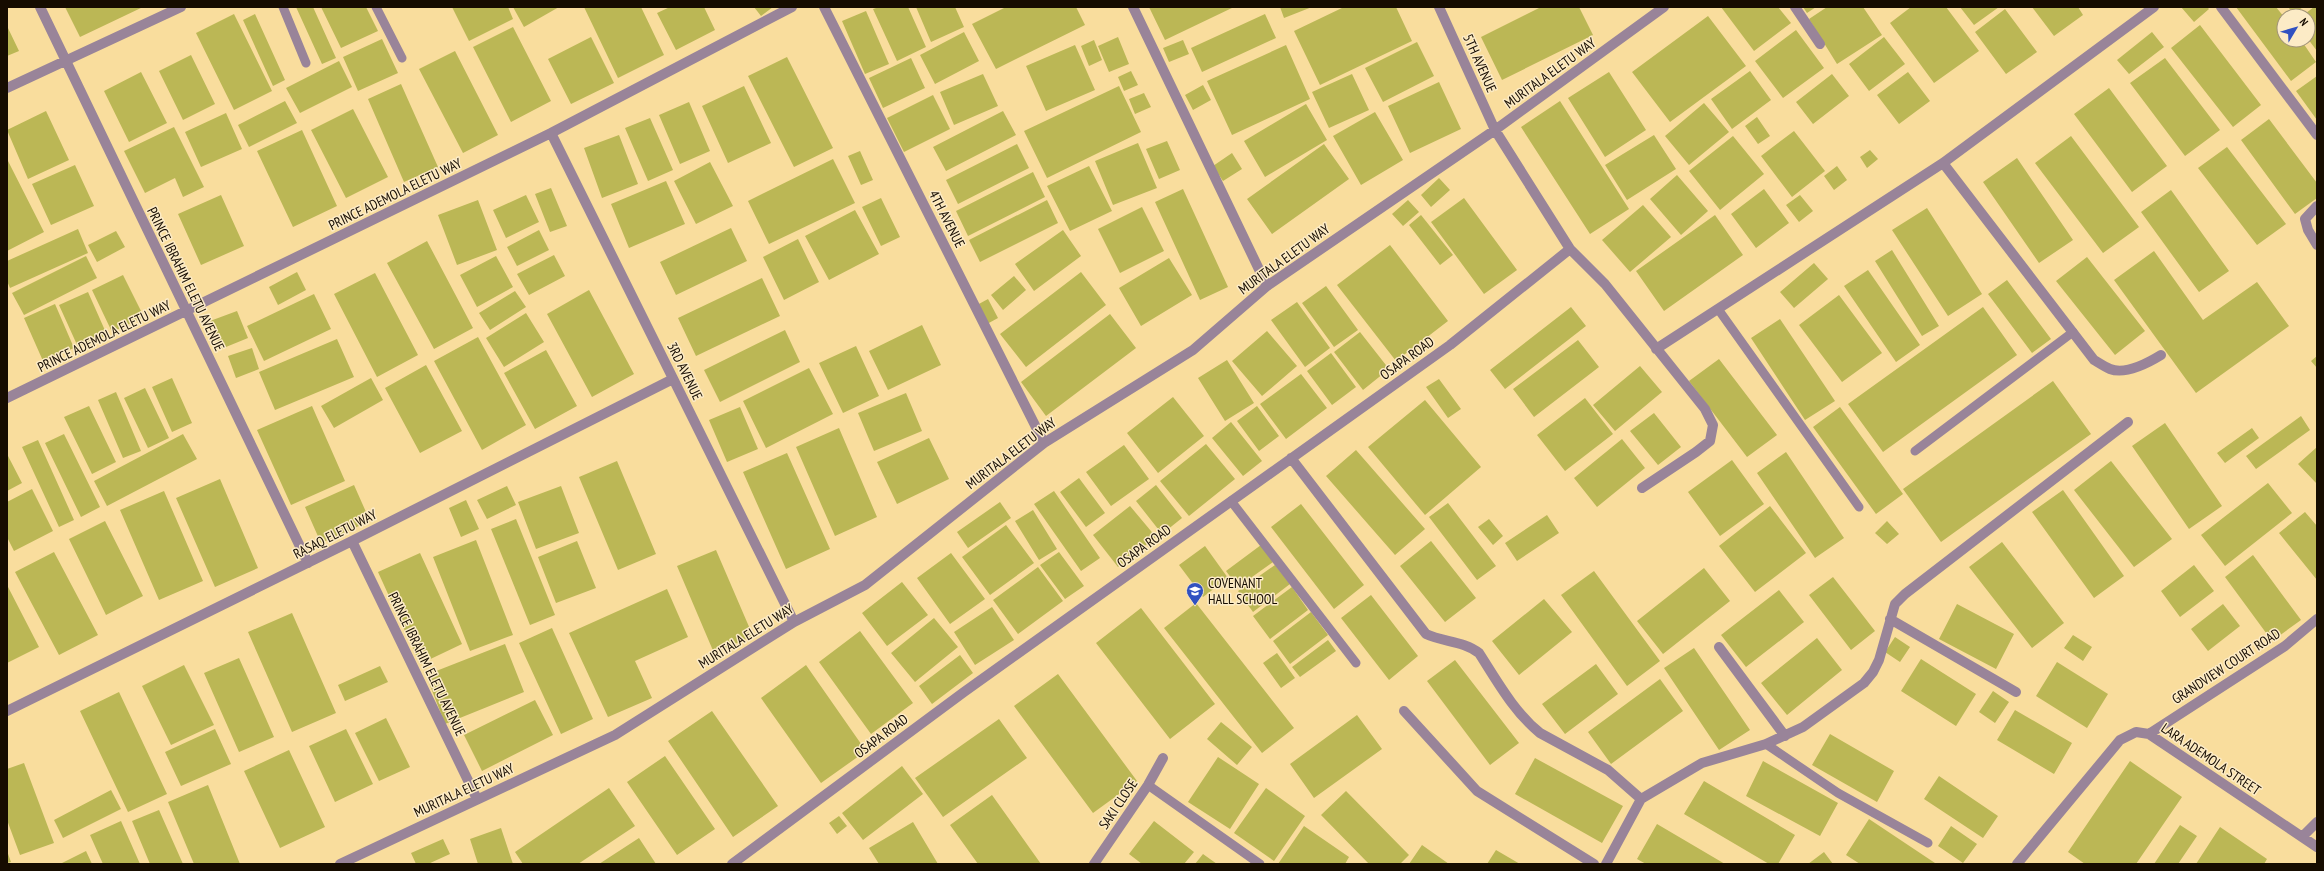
<svg xmlns="http://www.w3.org/2000/svg" width="2324" height="871" viewBox="0 0 2324 871" font-family="'PT Sans Narrow',sans-serif">
<style>
.building{fill:#bbb755}
.lines{fill:none;stroke-linecap:round;stroke-linejoin:round}
.service{stroke:#998499;stroke-width:9}
.minor{stroke:#998499;stroke-width:10}
.labels{text-anchor:middle;stroke-width:3;stroke-linejoin:round;paint-order:stroke}
.street-label{font-size:14px;fill:#160c00;stroke:#fcebc6}
.poi-label{font-size:14px;fill:#160c00;stroke:#fcebc6;text-anchor:start}
</style>
<rect width="100%" height="100%" fill="#f9dd9d"/>
<!-- building -->
<path class="building" d="M65,7H143L80,37Z
M296,7H313L336,58L322,64Z
M321,7H366L378,31L341,48Z
M452,7H508L513,19L469,41Z
M513,7H559L524,27Z
M584,7H641L664,55L618,78Z
M670,7H704L715,30L676,50L657,13Z
M754,7H773L761,16Z
M879,7H908L926,47L897,61L873,9Z
M916,7H955L964,27L931,42Z
M1006,7H1076L1085,25L996,69L972,24Z
M1149,7H1234L1165,40Z
M1280,7H1312L1284,18Z
M1344,7H1396L1412,41L1320,85L1294,31Z
M1541,7H1579L1593,35L1502,80L1481,37Z
M1721,7H1778L1791,23L1754,51Z
M1803,7H1816L1807,13Z
M1827,7H1863L1882,35L1837,64L1809,19Z
M1911,7H1946L1979,51L1934,83L1890,23Z
M1960,7H1999L1974,25Z
M2032,7H2078L2083,15L2054,36Z
M2181,7H2207L2209,9L2194,22Z
M2236,7H2276L2284,17V40H2301L2316,62L2291,81Z
M2288,7H2303L2294,14Z
M2314,7H2317V51L2308,39V16H2302Z
M2005,9L2037,52L2006,74L1975,32Z
M866,11L889,64L865,74L842,21Z
M234,14L272,91L234,110L196,33Z
M255,14L285,80L273,86L243,20Z
M1265,14L1276,38L1202,72L1191,48Z
M1708,16L1746,66L1670,122L1632,72Z
M2200,25L2261,105L2233,127L2171,48Z
M7,26L19,51L7,56Z
M513,27L551,101L511,122L473,47Z
M1796,30L1824,68L1783,98L1755,61Z
M964,32L979,61L935,84L920,55Z
M2152,32L2164,47L2129,74L2117,60Z
M591,37L614,83L571,104L548,59Z
M1118,37L1129,64L1109,72L1098,46Z
M1884,37L1905,64L1869,91L1849,64Z
M382,39L398,73L358,91L343,57Z
M1094,40L1102,60L1089,66L1081,46Z
M1183,40L1189,54L1169,62L1163,48Z
M1417,42L1434,76L1383,102L1365,68Z
M1075,45L1095,90L1046,111L1026,66Z
M1286,45L1310,99L1232,135L1207,81Z
M455,51L498,135L463,153L419,69Z
M191,55L215,104L183,120L159,71Z
M787,57L833,148L794,167L748,76Z
M911,58L925,88L883,108L869,78Z
M2165,58L2220,130L2185,156L2130,83Z
M339,61L352,87L300,113L286,88Z
M1131,71L1138,85L1124,91L1118,77Z
M1750,71L1771,100L1732,129L1711,99Z
M141,72L167,123L129,142L104,91Z
M1609,72L1646,130L1605,157L1568,98Z
M1908,72L1930,101L1899,124L1877,95Z
M983,74L998,106L954,125L940,92Z
M1352,74L1369,110L1329,128L1312,92Z
M1832,74L1849,96L1813,124L1796,102Z
M2317,76V120L2296,91Z
M1439,82L1461,129L1410,153L1388,106Z
M401,84L438,167L404,182L368,99Z
M1203,85L1211,100L1193,110L1185,95Z
M744,86L771,143L728,163L702,106Z
M1119,86L1141,132L1047,178L1024,131Z
M2109,88L2167,166L2132,192L2074,114Z
M1144,93L1151,107L1135,114L1129,99Z
M933,95L950,129L904,152L887,118Z
M285,101L297,123L249,147L238,125Z
M1560,101L1629,209L1590,234L1521,127Z
M689,102L710,151L680,164L659,115Z
M1704,103L1729,132L1689,165L1665,136Z
M1306,104L1327,140L1265,177L1244,141Z
M353,109L388,177L346,198L311,130Z
M46,111L69,160L28,179L7,130Z
M1003,111L1016,135L946,171L933,147Z
M1375,112L1403,160L1361,185L1333,136Z
M226,113L242,149L201,167L185,132Z
M1757,117L1770,136L1758,144L1745,126Z
M650,118L673,170L648,181L625,128Z
M2269,119L2317,183V198L2295,214L2241,140Z
M174,127L204,187L183,197L175,178L145,193L124,151Z
M302,130L337,206L293,227L257,151Z
M1794,131L1825,171L1792,197L1761,156Z
M619,135L638,184L602,198L584,148Z
M1654,135L1676,169L1627,200L1605,165Z
M1733,136L1764,174L1720,210L1689,171Z
M2071,136L2139,227L2103,253L2035,163Z
M1167,141L1180,170L1159,179L1146,149Z
M1138,143L1157,188L1113,205L1095,161Z
M1017,144L1029,168L958,204L946,180Z
M1324,144L1349,179L1272,234L1247,199Z
M2227,147L2286,224L2257,245L2198,168Z
M1870,150L1878,159L1867,168L1860,157Z
M860,151L873,180L861,185L848,156Z
M1232,153L1242,169L1223,181L1213,166Z
M2017,158L2073,240L2039,263L1983,182Z
M7,159L44,232L7,251Z
M833,159L855,203L769,244L748,201Z
M710,162L733,206L696,224L674,181Z
M75,165L94,206L51,225L32,184Z
M1089,166L1112,211L1070,231L1047,186Z
M1837,166L1847,180L1834,190L1824,176Z
M1033,172L1045,197L968,236L956,211Z
M1677,175L1708,211L1681,235L1650,199Z
M1439,178L1450,190L1431,207L1421,195Z
M666,181L685,224L629,248L611,204Z
M551,188L567,226L550,232L535,194Z
M1183,189L1228,287L1200,300L1155,202Z
M1764,189L1789,223L1756,248L1731,214Z
M2171,190L2229,271L2199,292L2141,212Z
M221,195L244,246L201,265L178,214Z
M526,195L539,222L506,238L493,210Z
M1800,195L1813,211L1799,222L1786,205Z
M881,198L900,237L881,246L862,207Z
M1464,198L1517,270L1484,294L1431,222Z
M478,200L497,250L457,265L438,215Z
M1047,200L1058,223L980,262L969,240Z
M1408,200L1419,212L1403,226L1392,214Z
M1643,205L1671,237L1630,272L1602,240Z
M1142,207L1164,251L1120,273L1098,229Z
M1927,208L1982,294L1948,316L1892,230Z
M855,210L879,254L829,280L805,236Z
M1421,215L1453,255L1440,265L1409,225Z
M1715,215L1743,255L1664,311L1636,271Z
M731,228L747,261L676,295L660,262Z
M78,229L88,253L10,288L7,281V261Z
M539,230L549,250L517,266L507,247Z
M1063,230L1081,256L1034,291L1015,264Z
M116,231L125,247L97,262L88,245Z
M798,239L819,282L784,300L763,257Z
M427,241L473,328L434,349L387,263Z
M1390,245L1448,321L1396,361L1337,285Z
M1892,250L1939,326L1922,336L1875,261Z
M2154,251L2203,320L2257,282L2289,326L2196,393L2114,280Z
M554,255L565,276L529,295L517,274Z
M86,256L97,278L24,315L12,293Z
M496,256L513,287L477,307L460,275Z
M2087,257L2145,331L2115,355L2056,281Z
M1169,258L1192,295L1141,326L1119,288Z
M1814,263L1828,279L1794,308L1780,292Z
M1868,270L1920,345L1896,362L1844,286Z
M297,272L306,290L278,305L269,287Z
M1081,272L1106,305L1026,367L1000,334Z
M375,273L418,355L377,377L334,294Z
M123,275L144,317L112,332L92,290Z
M1014,276L1026,290L1003,310L991,295Z
M762,278L780,316L696,356L678,318Z
M2007,280L2051,339L2032,353L1988,294Z
M1326,286L1358,330L1334,347L1302,303Z
M589,290L634,374L592,397L547,314Z
M515,291L526,307L490,330L479,313Z
M88,292L107,335L78,347L59,305Z
M314,294L331,329L264,361L247,326Z
M1839,295L1882,353L1842,382L1799,325Z
M988,299L998,318L987,324L977,305Z
M1297,302L1330,348L1305,367L1271,320Z
M55,304L74,348L43,361L24,318Z
M1571,307L1586,326L1505,389L1490,370Z
M1983,307L2017,355L1883,452L1848,404Z
M237,311L248,338L221,349L210,321Z
M526,313L544,342L504,367L486,338Z
M1110,314L1136,348L1046,416L1021,382Z
M1780,319L1835,401L1805,420L1751,338Z
M922,325L941,365L888,390L869,351Z
M785,330L800,362L720,402L704,370Z
M1267,331L1297,366L1262,396L1232,361Z
M1360,332L1389,369L1363,390L1334,352Z
M478,337L526,425L482,450L434,361Z
M337,339L354,377L275,410L259,372Z
M1578,340L1599,367L1534,417L1513,389Z
M856,346L879,396L843,413L819,363Z
M252,348L259,369L236,378L228,356Z
M546,350L577,406L535,429L504,373Z
M1331,353L1356,387L1332,405L1307,371Z
M2317,356V368L2311,361Z
M1719,359L1777,435L1747,457L1689,381Z
M1227,360L1254,403L1225,421L1198,378Z
M426,365L462,431L420,453L385,388Z
M1640,366L1662,392L1615,431L1593,405Z
M809,368L833,414L766,448L743,401Z
M1301,374L1327,408L1286,439L1260,404Z
M172,378L192,423L172,432L152,387Z
M371,378L383,400L334,428L321,406Z
M1439,379L1461,409L1448,418L1426,387Z
M2053,381L2091,434L1941,542L1903,489Z
M145,388L169,438L148,448L124,398Z
M116,392L141,451L123,458L98,400Z
M906,393L922,431L874,451L858,413Z
M1173,397L1204,436L1158,473L1127,433Z
M1585,398L1613,434L1565,471L1537,435Z
M1425,400L1481,467L1425,515L1368,447Z
M89,406L116,462L92,474L64,417Z
M312,406L345,481L291,505L257,430Z
M1257,406L1279,436L1259,451L1237,421Z
M740,407L758,449L727,462L709,420Z
M1840,407L1903,494L1876,514L1813,427Z
M1654,413L1681,447L1658,465L1630,431Z
M2301,416L2310,430L2256,469L2246,456Z
M1231,422L1262,461L1243,476L1212,438Z
M2165,423L2222,506L2189,529L2132,446Z
M839,428L877,517L835,536L796,447Z
M2252,428L2259,438L2225,463L2217,453Z
M64,434L100,507L81,517L45,443Z
M183,434L197,459L107,506L94,481Z
M929,438L949,479L897,504L877,462Z
M1622,439L1645,468L1597,507L1574,478Z
M38,440L74,520L59,527L22,447Z
M1206,444L1235,479L1189,516L1160,481Z
M1124,445L1149,479L1111,506L1086,472Z
M2317,447V484L2298,464Z
M1356,450L1425,529L1395,555L1326,476Z
M1786,452L1844,538L1815,558L1757,473Z
M787,453L830,549L786,569L743,472Z
M7,454L22,483L7,491Z
M1732,460L1764,504L1720,536L1688,492Z
M617,461L656,554L618,570L579,477Z
M2111,461L2172,539L2134,567L2074,490Z
M1079,478L1105,513L1086,527L1060,492Z
M220,479L258,568L215,587L176,498Z
M2268,483L2292,513L2225,566L2201,535Z
M354,485L370,521L321,543L305,507Z
M1156,485L1182,518L1162,534L1136,501Z
M507,486L516,505L487,519L477,500Z
M561,486L579,533L536,549L518,502Z
M32,489L53,531L14,551L7,537V502Z
M2063,490L2124,576L2094,598L2032,512Z
M164,491L203,581L159,600L120,510Z
M1054,491L1100,558L1081,571L1034,504Z
M466,500L479,529L461,537L449,508Z
M1000,502L1011,518L968,548L957,532Z
M1448,503L1496,566L1477,580L1429,517Z
M1301,504L1364,585L1334,609L1271,527Z
M1130,506L1156,537L1118,567L1093,535Z
M1770,506L1806,553L1755,592L1719,546Z
M1033,510L1057,549L1039,560L1015,521Z
M2305,512L2317,526V580L2279,533Z
M1547,515L1559,533L1517,561L1505,543Z
M516,519L555,615L530,625L491,529Z
M1489,519L1503,536L1493,545L1478,527Z
M105,521L143,596L106,615L69,539Z
M1887,521L1899,534L1887,544L1875,533Z
M1006,525L1034,563L990,595L962,557Z
M476,540L513,635L470,651L433,557Z
M577,541L596,588L556,603L538,557Z
M1431,541L1476,598L1445,622L1400,566Z
M2002,542L2064,623L2032,648L1969,567Z
M1261,545L1273,562L1238,587L1226,571Z
M1205,546L1228,578L1203,597L1179,565Z
M716,550L753,636L714,653L677,566Z
M54,552L98,635L59,655L15,572Z
M1059,552L1084,586L1065,599L1040,565Z
M420,553L462,644L420,664L378,572Z
M951,553L985,599L950,624L917,578Z
M2253,555L2301,620L2272,641L2225,577Z
M1275,565L1290,584L1253,612L1238,591Z
M2194,565L2214,591L2180,617L2161,591Z
M1038,567L1063,601L1018,634L993,600Z
M1704,568L1730,601L1663,654L1637,621Z
M1594,571L1660,661L1627,686L1561,595Z
M1833,577L1875,631L1851,650L1809,595Z
M902,582L928,615L887,646L862,613Z
M7,585L39,647L7,663Z
M1292,587L1308,610L1270,639L1253,616Z
M667,589L688,637L635,661L652,698L608,717L569,633Z
M1779,590L1804,622L1746,667L1721,635Z
M1371,595L1418,656L1389,680L1341,618Z
M1544,599L1572,632L1519,675L1492,641Z
M1196,603L1294,728L1262,753L1164,628Z
M1957,604L2014,634L1996,669L1939,639Z
M2223,604L2240,626L2208,651L2191,629Z
M992,607L1014,640L975,665L954,632Z
M1141,608L1215,704L1170,739L1096,643Z
M1311,612L1328,635L1290,664L1273,641Z
M292,613L336,713L292,732L248,632Z
M934,618L958,647L915,682L891,653Z
M552,628L593,719L561,734L519,643Z
M860,631L913,703L871,734L819,662Z
M2073,635L2092,647L2083,661L2064,648Z
M1895,637L1910,647L1900,662L1885,652Z
M1817,638L1842,670L1787,715L1761,683Z
M1328,640L1336,651L1300,677L1292,667Z
M505,644L524,692L445,724L426,675Z
M1694,648L1750,730L1719,750L1664,668Z
M1277,653L1295,678L1281,688L1263,663Z
M960,655L973,673L932,704L919,686Z
M239,658L274,737L239,752L204,673Z
M1921,659L1976,694L1956,726L1901,691Z
M1455,660L1519,743L1490,765L1427,681Z
M2057,662L2108,694L2087,728L2036,696Z
M1596,664L1618,694L1565,734L1542,704Z
M184,665L214,725L171,745L142,686Z
M806,665L866,751L821,783L761,698Z
M380,666L388,682L345,701L338,685Z
M1058,674L1137,781L1093,813L1014,706Z
M1660,679L1683,711L1611,764L1588,732Z
M1993,691L2009,702L1995,723L1979,712Z
M119,692L167,794L128,812L80,711Z
M535,700L553,735L482,771L464,735Z
M2015,710L2072,743L2054,774L1997,740Z
M712,711L778,806L733,837L668,741Z
M1357,715L1382,749L1314,798L1290,764Z
M386,718L410,767L379,781L355,733Z
M999,719L1027,758L943,817L915,778Z
M1221,722L1252,747L1237,765L1207,739Z
M215,729L231,764L181,786L165,752Z
M346,729L373,784L335,802L309,746Z
M1830,734L1894,771L1877,802L1812,765Z
M289,750L325,827L280,848L244,771Z
M665,756L715,829L677,855L627,782Z
M1218,757L1259,784L1230,829L1188,802Z
M1535,758L1623,806L1602,843L1515,794Z
M1763,761L1838,803L1820,836L1746,796Z
M2130,761L2182,797L2136,864H2085L2068,852Z
M24,763L54,843L20,855L7,820V769Z
M902,766L923,794L863,840L842,813Z
M1939,776L1998,816L1983,838L1924,799Z
M1704,781L1795,835L1778,864H1769L1684,814Z
M208,785L240,864H194L168,802Z
M609,788L635,826L578,864H523L515,852Z
M1266,788L1305,816L1274,861L1234,833Z
M111,790L121,809L63,838L54,820Z
M1346,791L1409,855L1400,864H1369L1321,815Z
M992,795L1041,864H978L950,825Z
M159,810L183,864H150L132,821Z
M839,816L847,826L837,834L829,823Z
M1869,819L1935,863V864H1860L1846,855Z
M121,821L140,864H103L90,835Z
M1154,821L1194,852L1184,864H1142L1129,854Z
M913,822L938,864H879L869,848Z
M1657,824L1725,864H1646L1637,859Z
M2180,825L2197,836L2178,864H2154Z
M1304,826L1349,857L1345,864H1278Z
M1951,826L1977,844L1963,863L1938,846Z
M2220,827L2267,859L2264,864H2196Z
M501,828L513,864H478L470,839Z
M639,838L656,864H599Z
M443,839L450,854L428,864H416L411,853Z
M1422,845L1449,864H1409Z
M1496,850L1520,864H1487Z
M7,851L11,862L7,863Z
M86,851L92,864H60Z
M1824,852L1833,864H1808Z
M1203,854L1217,864H1195Z"/>
<g class="lines">
<!-- service -->
<path class="service" d="M283,7L306,63
M376,7L402,58
M1718,309L1859,507
M1915,451L2073,332
M1231,501L1356,663
M1766,744L1838,793L1928,843
M1148,785L1260,864"/>
<!-- minor -->
<path class="minor" d="M40,7L308,563
M824,7L1044,443
M1133,7L1267,286
M1439,7L1495,130L1570,249L1605,284L1705,409L1713,425L1710,441L1696,452L1642,488
M1795,7L1820,44
M2221,7L2317,135
M7,88L181,7
M551,133L794,622
M1943,163L2094,360C2099,363 2105,367 2110,369C2126,375 2148,363 2161,355
M2317,206L2305,219L2308,230L2317,245
M1656,349L1943,163L2154,7
M7,398L551,133L792,7
M1291,458L1426,634C1443,642 1464,641 1479,653C1497,681 1514,712 1540,733L1608,770L1641,799
M352,541L477,799
M1890,619L2016,692
M1719,647L1785,736
M7,711L352,541L673,379
M1404,711L1477,791L1594,864
M2149,734L2285,646L2317,619
M2302,837L2317,822
M340,864L615,735L794,622L865,585L1044,443L1193,350L1267,286L1495,130L1664,7
M732,864L964,692L1450,345L1570,249
M1094,864L1148,785L1163,758
M1606,864L1641,799L1702,763L1766,744L1803,727L1864,683L1873,672L1879,660L1895,604L1905,594L2128,422
M2017,864L2120,740L2136,732L2149,734L2317,847"/>
</g>
<!-- icons -->
<defs>
<symbol id="school-pin" viewBox="-11 -11 22 30"><path d="M0 17L-7.5 6A9.5 9.5 0 1 1 7.5 6Z" fill="#3051c1" stroke="#fcebc6"/><path d="M0-5L7-2L0 1L-7-2ZM-4 1L0 2.5L4 1V4Q0 6-4 4Z" fill="#fff"/></symbol>
</defs>
<g fill-rule="evenodd">
<use href="#school-pin" x="1185" y="581" width="20" height="27"/>
</g>
<g class="labels">
<!-- street labels -->
<g class="street-label">
<text transform="translate(1480 63) rotate(66)" y="5">5TH AVENUE</text>
<text transform="translate(1550 73) rotate(-36)" y="5">MURITALA ELETU WAY</text>
<text transform="translate(395 194) rotate(-26)" y="5">PRINCE ADEMOLA ELETU WAY</text>
<text transform="translate(947 219) rotate(63)" y="5">4TH AVENUE</text>
<text transform="translate(1284 259) rotate(-36)" y="5">MURITALA ELETU WAY</text>
<text transform="translate(186 279) rotate(64)" y="5">PRINCE IBRAHIM ELETU AVENUE</text>
<text transform="translate(104 336) rotate(-26)" y="5">PRINCE ADEMOLA ELETU WAY</text>
<text transform="translate(1407 358) rotate(-36)" y="5">OSAPA ROAD</text>
<text transform="translate(685 371) rotate(64)" y="5">3RD AVENUE</text>
<text transform="translate(1011 453) rotate(-37)" y="5">MURITALA ELETU WAY</text>
<text transform="translate(335 534) rotate(-27)" y="5">RASAQ ELETU WAY</text>
<text transform="translate(1144 546) rotate(-36)" y="5">OSAPA ROAD</text>
<text transform="translate(746 636) rotate(-32)" y="5">MURITALA ELETU WAY</text>
<text transform="translate(427 664) rotate(64)" y="5">PRINCE IBRAHIM ELETU AVENUE</text>
<text transform="translate(2226 666) rotate(-33)" y="5">GRANDVIEW COURT ROAD</text>
<text transform="translate(881 736) rotate(-37)" y="5">OSAPA ROAD</text>
<text transform="translate(2211 759) rotate(34)" y="5">LARA ADEMOLA STREET</text>
<text transform="translate(464 790) rotate(-25)" y="5">MURITALA ELETU WAY</text>
<text transform="translate(1118 804) rotate(-56)" y="5">SAKI CLOSE</text>
</g>
<!-- poi labels -->
<g class="poi-label">
<text x="1208" y="588">COVENANT<tspan x="1208" dy="16">HALL SCHOOL</tspan></text>
</g>
</g>
<!-- border -->
<rect width="2324" height="871" fill="none" stroke="#160c00" stroke-width="16"/>
<!-- north arrow -->
<g transform="translate(2296 28) rotate(52)"><circle r="19" fill="#fcebc6" stroke="#a09277"/>
<path d="M0-3L7 15L0 10L-7 15Z" fill="#3051c1"/>
<text y="-6" font-size="11" font-weight="bold" text-anchor="middle" fill="#160c00">N</text>
</g>
</svg>
